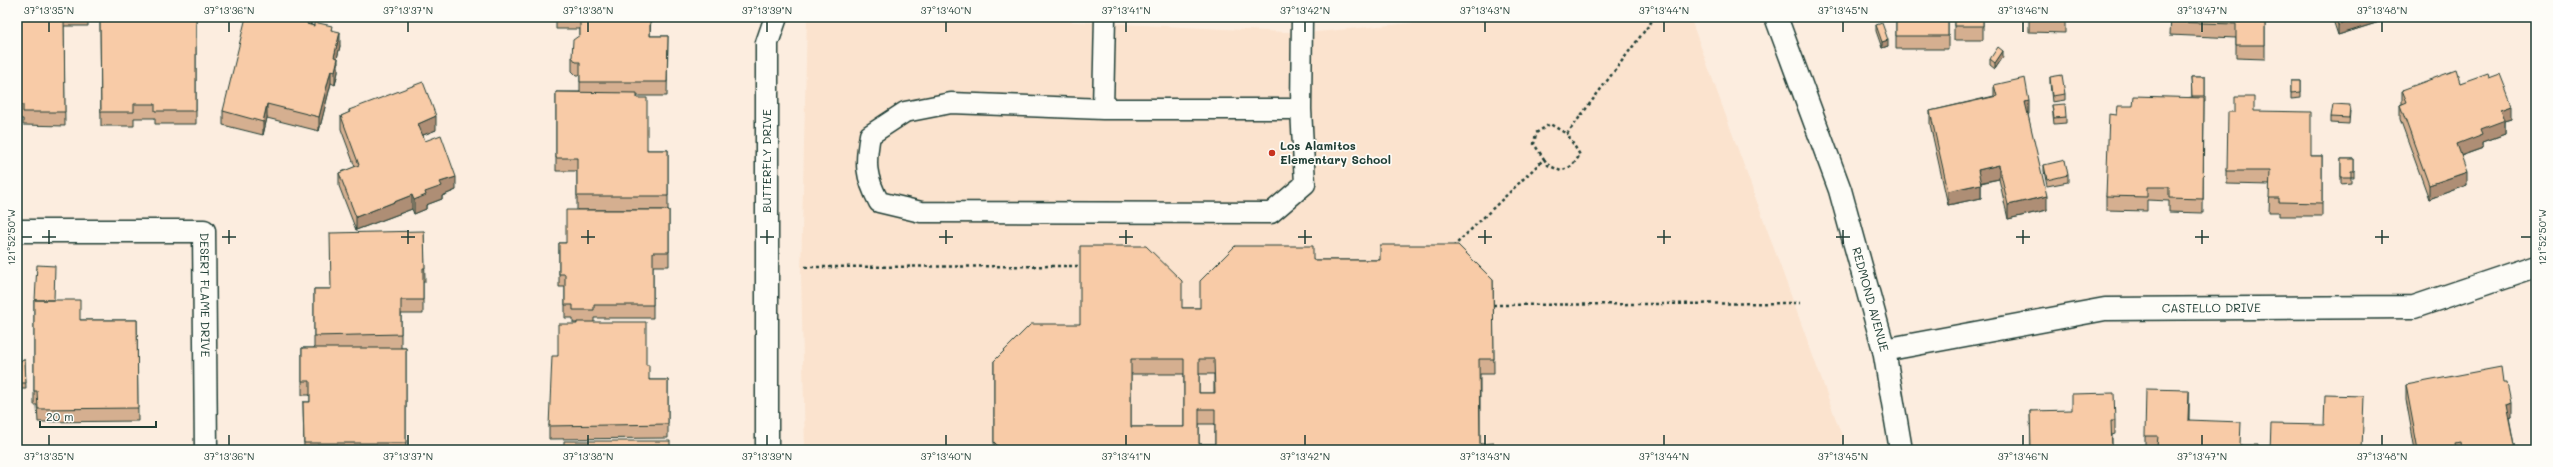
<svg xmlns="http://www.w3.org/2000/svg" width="2553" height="467" viewBox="0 0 2553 467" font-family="Mali,sans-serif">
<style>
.built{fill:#fbe3ce}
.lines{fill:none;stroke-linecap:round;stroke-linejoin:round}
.service-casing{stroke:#1f3d34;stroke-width:23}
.minor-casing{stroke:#1f3d34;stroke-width:25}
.tertiary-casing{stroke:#1f3d34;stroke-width:25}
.path{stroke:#1f3d34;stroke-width:2.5;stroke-dasharray:3 3;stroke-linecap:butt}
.service{stroke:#fdfcf7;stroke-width:20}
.minor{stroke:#fdfcf7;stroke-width:22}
.tertiary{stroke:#fdfcf7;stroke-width:22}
.wall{fill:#d5af90;stroke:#1f3d34;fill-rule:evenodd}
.shaded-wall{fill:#ae8e75;stroke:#1f3d34}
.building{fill:#f8cba7;stroke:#1f3d34;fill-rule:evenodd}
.ticks{fill:none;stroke:#1f3d34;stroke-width:1.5}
.poi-dot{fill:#c8321e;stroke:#fdfcf7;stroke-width:1.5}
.labels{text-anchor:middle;stroke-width:3.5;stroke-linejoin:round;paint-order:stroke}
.poi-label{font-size:12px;font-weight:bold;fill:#1f3d34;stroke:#fdfcf7;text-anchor:start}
.street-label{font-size:12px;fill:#1f3d34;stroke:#fdfcf7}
.neatline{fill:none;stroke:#1f3d34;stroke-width:1.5}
.ticks-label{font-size:10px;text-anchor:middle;fill:#1f3d34}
</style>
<rect width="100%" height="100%" fill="#fceddf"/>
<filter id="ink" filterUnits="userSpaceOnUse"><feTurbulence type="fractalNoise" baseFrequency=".025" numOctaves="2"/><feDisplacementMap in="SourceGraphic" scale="8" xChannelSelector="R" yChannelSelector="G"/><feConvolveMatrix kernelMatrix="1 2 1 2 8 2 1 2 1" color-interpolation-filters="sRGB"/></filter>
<g filter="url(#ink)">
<!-- built -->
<path class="built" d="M807,17H973L1306,33L1475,17H1690L1842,436L1843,450H805L801,273Z"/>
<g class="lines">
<defs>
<path id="service" d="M1105,17L1103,109H1301L1302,17
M1103,109L951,103L905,112L870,135C865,163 865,176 879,202L921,212L1271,213L1305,184L1301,109"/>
<g id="minor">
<path id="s1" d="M17,231H204L206,450"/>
<path id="s2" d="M1884,350L2105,309L2414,307L2536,266"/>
<path d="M767,450V43L776,17"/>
</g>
<g id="tertiary">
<path id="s3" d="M1776,17L1840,190L1884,350L1901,450"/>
</g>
</defs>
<!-- service casing -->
<use href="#service" class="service-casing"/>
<!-- minor casing -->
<use href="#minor" class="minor-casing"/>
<!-- tertiary casing -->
<use href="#tertiary" class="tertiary-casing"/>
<!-- path -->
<path class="path" d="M1544,159L1548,165L1561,171L1572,166L1580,155L1567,134
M1453,247L1544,159L1534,144L1536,133L1550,124L1567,134L1655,17
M805,267L1080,266
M1493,305L1800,303"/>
<!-- service -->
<use href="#service" class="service"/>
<!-- minor -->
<use href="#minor" class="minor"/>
<!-- tertiary -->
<use href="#tertiary" class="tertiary"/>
</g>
<!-- wall -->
<path class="wall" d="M17,17H88V26H64L65,126L23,125V119H17Z
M100,17H196V124H155V118H134V126H101Z
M221,17H243V19L221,18Z
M312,17L311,25L332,30L340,46L337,58L338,72L335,85L331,83L319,131L267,118L263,135L223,125V111L276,18Z
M556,17H651L650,36H668L667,96H637V98L647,150H668V210H577V171H556V92H580V75H576L572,71V57L580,35V29H556Z
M1896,17H1948V49H1896Z
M1954,17H1983V40H1954Z
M2029,17H2065V33L2029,32Z
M2070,17H2120L2119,18Z
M2171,17H2265V59L2236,58V38L2170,35Z
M2332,17H2395L2338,35Z
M1876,25L1888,46L1882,48L1876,31Z
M2003,57L1995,69L1990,65V59Z
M2050,77L2065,94V100L2052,102L2050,83Z
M2191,77H2205V102H2204L2203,213L2169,212V201L2147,200V211L2106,210V196L2117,115L2133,106L2192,97Z
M2489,78L2512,119L2505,121V134L2483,142V148L2461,156L2467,185L2429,199L2400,119V105L2402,104V90L2460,83Z
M2291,81H2301V98L2291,99Z
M1994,85L2029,114L2028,115L2047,210L2008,219L1999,179L1981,183V198L1948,205L1930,124V111L1994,96Z
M2052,105L2066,117V123L2054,124Z
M349,110L436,130L423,135L425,141L456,190L442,196V199L426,205V209L414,214L412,209L356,230L339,186V173L355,167L341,129V116L349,113Z
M2254,111L2311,156H2322V216H2279V212H2269L2270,185L2227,184V171L2235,112Z
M2350,111L2349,124L2331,123V117Z
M2341,159H2354V177H2351V183L2341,184Z
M2044,165L2068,175V182L2047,186L2044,171Z
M669,210V266H653V318H594V322L646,365L649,380H668V438L549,439V426L558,356L577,324V323H573V318H565V287H559V243H566Z
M424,231L425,282H423V314H401V348H406V450H304L303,402H310V395H302V348H314V289H331Z
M1313,260H1380L1493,280L1494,374H1480V444L1494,450H994V361L1080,324L1182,308H1200ZM1131,374H1184V427H1131ZM1199,374H1214V393H1199ZM1199,424H1215V444H1199Z
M34,300H54L80,320H137L138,421L38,422L37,405H34Z
M25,360L26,389H17V361Z
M2503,382L2511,416L2509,417L2515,450H2415L2406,399V385Z
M2535,385H2536V401L2535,399Z
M2189,404V420L2241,445L2258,450L2145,446V436Z
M2030,411L2115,421V434L2112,435V450H2031Z"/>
<!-- shaded-wall -->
<path class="shaded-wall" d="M309,17H312V19L307,38V24Z
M2361,17H2395L2338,35V25Z
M340,32V46L334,71V57Z
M1888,40V46L1882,48V42Z
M2003,51V57L1995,69V63Z
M338,58V72L335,85V71Z
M331,70V83L319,131V117Z
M2029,101V114L2025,116V102Z
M267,104V118L263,135V122Z
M2512,105V119L2505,121V134L2483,142V148L2457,157V144L2481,129L2501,109Z
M436,116V130L418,137V124Z
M1999,165V179L1978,183V170Z
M2467,172V185L2429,199V185Z
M456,177V190L442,196V199L426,205V209L414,214V200L425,192L440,182Z
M1981,184V198L1948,205V191Z
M412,195V209L356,230V217Z
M2047,196V210L2008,219V205Z
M2189,390V404L2188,434V420Z
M2511,402V416L2506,417V404Z"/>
<!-- building -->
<path class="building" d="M17,17H64L65,112H23V105H17Z
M100,17H196V111H155V104H134V112H101Z
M246,17H271L276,18V17H309L307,24L314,26V22L332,26L331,30L340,32L334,57L338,58L335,71L331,70L319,117L267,104L263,122L223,111Z
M580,17H650V36H668L667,82H580V62H576L572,57L573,40L580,35Z
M1896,17H1948V36H1896Z
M1954,17H1983V26H1954Z
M2029,17H2065V20L2029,19Z
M2171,17H2265V45H2236V24L2170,22Z
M2335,17H2361L2338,25Z
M1882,23L1888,40L1882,42L1876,25Z
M1998,47L2003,51L1995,63L1990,59Z
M2456,70L2460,83L2488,73L2489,78L2500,74L2512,105L2501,109L2505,120L2481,129L2483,134L2457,144L2467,172L2429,185L2400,105L2407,102L2402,90Z
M2062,75L2065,94L2052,96L2050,77Z
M2191,77H2205V96H2192Z
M2025,78L2029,101L2025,102L2047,196L2008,205L1999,165L1978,170L1981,184L1948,191L1930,111L1997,96L1994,85Z
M2291,81H2301V92L2291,93Z
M423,82L436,116L418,124L425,141L441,135L456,177L440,182L442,186L425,192L426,195L414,200L412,195L356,217L339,173L359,165L341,116L350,112L349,110Z
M556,92L637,93V98H647V150H668V196H577V158H556Z
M2134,96L2204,98L2203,199L2169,198V187H2147V197L2106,196L2109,114L2117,115L2118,106H2133Z
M2235,97H2254V111L2311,112V156H2322V203L2279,202V198H2269L2270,171H2227L2228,112H2235Z
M2065,104L2066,117L2054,118L2052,105Z
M2333,104L2350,105L2349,118L2331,117Z
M2341,159H2354V171H2351V177H2341Z
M2065,160L2068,175L2047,180L2044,165Z
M566,210H669V252H653V305H594V310H573V305H565V274H559V243H566Z
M424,231L425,268H423V300H401V334L314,336V289H331L330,233Z
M1380,245H1458L1493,280L1494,359H1479L1480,444L1494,443V450H1002L994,442V361L1031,324H1080V246H1146L1182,281V308H1200V281L1235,246H1313V260H1380ZM1131,359H1184V427H1131ZM1199,359H1214L1215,393H1199ZM1199,409H1215V444H1199Z
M37,265L55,266L54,300H35Z
M34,300H80V320H137L138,408L38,409L37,391H34Z
M577,322H646V365H649V380H668V424L549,426L552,356H558V324H577Z
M302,348H406V443H304L303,402H310V381H302Z
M25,360L26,383H17V361Z
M2501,367L2503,382H2507L2511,402L2506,404L2515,450H2461L2460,442L2455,443L2456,450H2418L2406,385Z
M2146,389L2189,390L2188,420L2241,422L2240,445H2258V450H2144V446L2157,447L2158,436H2145Z
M2114,393L2115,421H2111L2112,450H2031L2030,411L2072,410V394Z
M2325,395L2364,396L2362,450H2270L2271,424L2324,425Z
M564,441H670V450H564Z"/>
</g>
<!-- ticks -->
<path class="ticks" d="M49,22V32M229,22V32M408,22V32M588,22V32M767,22V32M946,22V32M1126,22V32M1305,22V32M1485,22V32M1664,22V32M1843,22V32M2023,22V32M2202,22V32M2382,22V32M49,230V244M229,230V244M408,230V244M588,230V244M767,230V244M946,230V244M1126,230V244M1305,230V244M1485,230V244M1664,230V244M1843,230V244M2023,230V244M2202,230V244M2382,230V244M22,237H32M42,237H56M222,237H236M401,237H415M581,237H595M760,237H774M939,237H953M1119,237H1133M1298,237H1312M1478,237H1492M1657,237H1671M1836,237H1850M2016,237H2030M2195,237H2209M2375,237H2389M2521,237H2531M49,435V445M229,435V445M408,435V445M588,435V445M767,435V445M946,435V445M1126,435V445M1305,435V445M1485,435V445M1664,435V445M1843,435V445M2023,435V445M2202,435V445M2382,435V445"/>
<!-- markers -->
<circle class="poi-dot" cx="1272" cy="153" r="4"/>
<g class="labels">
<!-- poi labels -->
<g class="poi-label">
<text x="1280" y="150">Los Alamitos<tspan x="1280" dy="14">Elementary School</tspan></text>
</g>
<!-- street labels -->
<g class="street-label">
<text transform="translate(767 161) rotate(-90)" y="4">BUTTERFLY DRIVE</text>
<text dy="4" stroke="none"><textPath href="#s1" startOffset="251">DESERT FLAME DRIVE</textPath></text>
<text dy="4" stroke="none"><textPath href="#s3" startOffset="298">REDMOND AVENUE</textPath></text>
<text dy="4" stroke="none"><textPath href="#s2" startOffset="331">CASTELLO DRIVE</textPath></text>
</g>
</g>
<!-- margin -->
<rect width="2553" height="467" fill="none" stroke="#fdfcf7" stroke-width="44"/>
<!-- scale -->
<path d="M40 421v6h116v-6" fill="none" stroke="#1f3d34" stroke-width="2"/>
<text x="46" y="421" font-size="12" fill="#1f3d34" stroke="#fdfcf7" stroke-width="3" paint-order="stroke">20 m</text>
<rect x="22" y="22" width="2509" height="423" class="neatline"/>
<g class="ticks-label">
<text x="49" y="14">37°13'35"N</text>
<text x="229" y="14">37°13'36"N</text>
<text x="408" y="14">37°13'37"N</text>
<text x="588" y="14">37°13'38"N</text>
<text x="767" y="14">37°13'39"N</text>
<text x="946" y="14">37°13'40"N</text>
<text x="1126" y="14">37°13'41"N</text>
<text x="1305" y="14">37°13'42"N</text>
<text x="1485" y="14">37°13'43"N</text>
<text x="1664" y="14">37°13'44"N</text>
<text x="1843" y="14">37°13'45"N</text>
<text x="2023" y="14">37°13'46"N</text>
<text x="2202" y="14">37°13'47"N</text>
<text x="2382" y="14">37°13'48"N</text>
<text transform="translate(2542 237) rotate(-90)" y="4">121°52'50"W</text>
<text transform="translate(11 237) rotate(-90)" y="4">121°52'50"W</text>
<text x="49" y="460">37°13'35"N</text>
<text x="229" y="460">37°13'36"N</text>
<text x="408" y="460">37°13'37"N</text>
<text x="588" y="460">37°13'38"N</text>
<text x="767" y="460">37°13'39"N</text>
<text x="946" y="460">37°13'40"N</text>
<text x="1126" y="460">37°13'41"N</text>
<text x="1305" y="460">37°13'42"N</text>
<text x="1485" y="460">37°13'43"N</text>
<text x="1664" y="460">37°13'44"N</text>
<text x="1843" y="460">37°13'45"N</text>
<text x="2023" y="460">37°13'46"N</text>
<text x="2202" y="460">37°13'47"N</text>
<text x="2382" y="460">37°13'48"N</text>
</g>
</svg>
